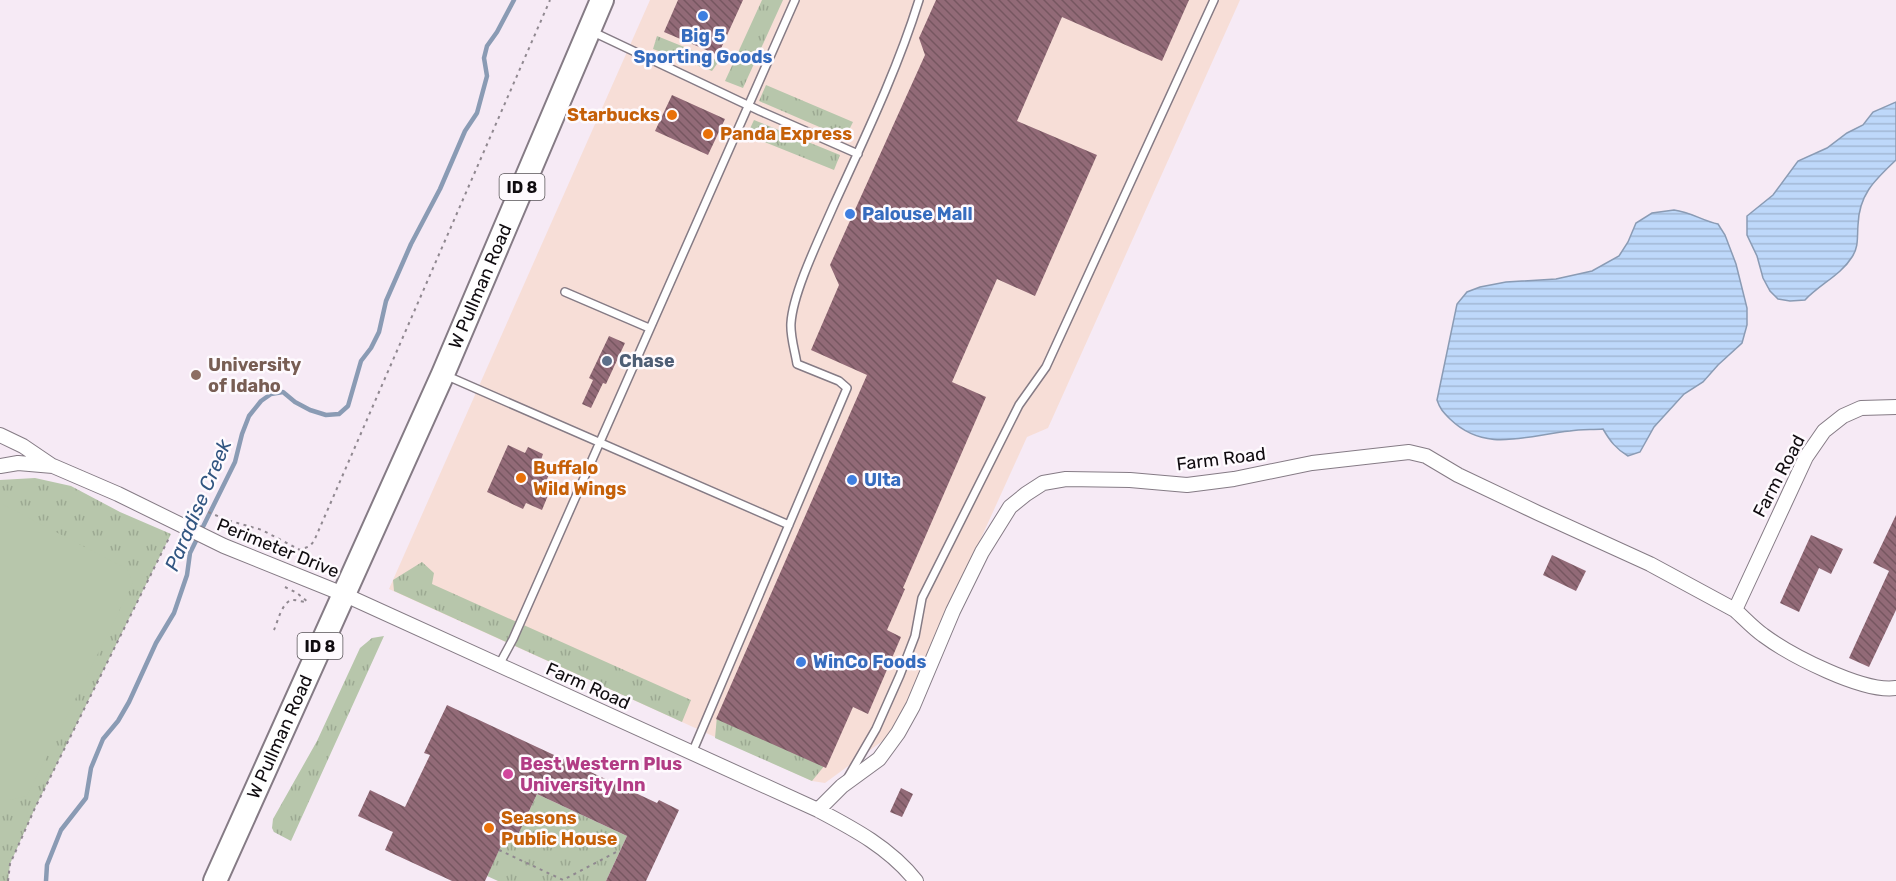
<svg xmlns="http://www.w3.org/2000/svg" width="1896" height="881" viewBox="0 0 1896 881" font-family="Rubik,sans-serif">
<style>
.commercial{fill:#f7ded7}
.grass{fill:url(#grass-tufts)}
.garden{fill:#b7c6ab}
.water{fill:url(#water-rules);stroke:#8a9bb4;stroke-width:1.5}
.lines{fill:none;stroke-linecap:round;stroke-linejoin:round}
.stream{stroke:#8a9bb4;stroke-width:4.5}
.building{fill:url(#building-back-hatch)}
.lane-casing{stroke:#857b85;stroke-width:10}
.street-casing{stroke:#857b85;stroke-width:16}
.primary-casing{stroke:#857b85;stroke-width:26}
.path{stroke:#908890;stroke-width:2;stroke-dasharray:3 4.5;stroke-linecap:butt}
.lane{stroke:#fff;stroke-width:7}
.street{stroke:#fff;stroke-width:14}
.primary{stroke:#fff;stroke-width:22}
.shop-dot{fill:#3f7fe0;stroke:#fefafe;stroke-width:2}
.food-dot{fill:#e8710a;stroke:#fefafe;stroke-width:2}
.service-dot{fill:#5c6f8a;stroke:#fefafe;stroke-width:2}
.education-dot{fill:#8d6e63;stroke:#fefafe;stroke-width:2}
.hotel-dot{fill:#d1479c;stroke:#fefafe;stroke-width:2}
.labels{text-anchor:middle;stroke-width:5;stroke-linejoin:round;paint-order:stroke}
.shield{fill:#fefafe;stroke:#575357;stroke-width:1.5}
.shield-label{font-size:16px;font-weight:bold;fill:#100c10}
.shop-label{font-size:18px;font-weight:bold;fill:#366cbe;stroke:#fefafe;text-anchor:start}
.food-label{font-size:18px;font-weight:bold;fill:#c56008;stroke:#fefafe;text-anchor:start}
.street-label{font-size:18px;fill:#100c10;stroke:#fefafe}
.service-label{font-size:18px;font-weight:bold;fill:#4e5e75;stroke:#fefafe;text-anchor:start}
.education-label{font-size:18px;font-weight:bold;fill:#785e54;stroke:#fefafe;text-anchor:start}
.hotel-label{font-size:18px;font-weight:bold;fill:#b23c85;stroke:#fefafe;text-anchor:start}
.water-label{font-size:20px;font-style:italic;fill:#315581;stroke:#fefafe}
</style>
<defs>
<pattern id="grass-tufts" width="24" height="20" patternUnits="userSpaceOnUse" patternTransform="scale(1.5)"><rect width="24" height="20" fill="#b7c6ab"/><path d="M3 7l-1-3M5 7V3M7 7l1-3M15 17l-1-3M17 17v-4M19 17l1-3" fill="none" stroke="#9ca992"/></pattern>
<pattern id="water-rules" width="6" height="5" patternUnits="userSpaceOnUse" patternTransform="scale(1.5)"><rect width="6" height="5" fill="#bed8fa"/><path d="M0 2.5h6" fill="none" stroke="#a2b8d5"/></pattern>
<pattern id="building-back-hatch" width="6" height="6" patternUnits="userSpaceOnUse" patternTransform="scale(1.5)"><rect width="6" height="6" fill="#926a77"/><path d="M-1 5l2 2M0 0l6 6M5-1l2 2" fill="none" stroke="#765660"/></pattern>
</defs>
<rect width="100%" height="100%" fill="#f6eaf5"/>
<!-- commercial -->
<path class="commercial" d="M650,0H1240L1048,428L1027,437L892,734L825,783L812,781L389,589Z"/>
<!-- grass -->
<path class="grass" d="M762,0H783L743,88L725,81Z
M657,36L719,61L712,71L653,49Z
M766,85L853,122L845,138L759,101Z
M754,120L840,155L834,170L747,135Z
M35,478L71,486L120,512L171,534L35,808L10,864L8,881H0V480Z
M422,562L434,573L432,584L691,700L682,722L394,591L393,580Z
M384,636L291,841L274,832L272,828L273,819L317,741L360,648L372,638Z
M717,716L825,765L812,781L715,738Z
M537,794L627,836L606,881H498L487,876L507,833L517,837Z"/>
<!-- garden -->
<path class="garden" d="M0,503L127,569L133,583L27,796L10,800L0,795Z"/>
<!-- water -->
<path class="water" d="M1896,102V160C1875,180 1859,194 1858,225C1857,236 1859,247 1852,257C1841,275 1820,284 1805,300L1790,301L1778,299L1770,291L1763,278L1757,256L1747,235V216L1773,195L1798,161L1827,148L1847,133L1863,125L1873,112Z
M1674,210C1691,212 1703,221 1718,224L1725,235L1736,264L1747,308V325L1742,343L1718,365L1703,382L1684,394L1654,427L1640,452L1628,456C1616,449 1610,441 1603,429C1592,430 1581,429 1570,431C1527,435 1486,454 1450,419C1443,412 1440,409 1437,400L1457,304L1467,292L1480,287L1506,282L1556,279L1592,271L1619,256L1628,242L1636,223L1652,213Z"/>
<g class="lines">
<!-- stream -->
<path class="stream" d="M46,881L47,865L61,830L86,798L91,768L103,739L118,721L129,702L156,643L174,613L187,575L190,553L235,462L242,434L249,416L261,401L271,394L283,392L295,402L310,410L326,415L339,414L348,406L361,361L371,348L379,332L386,301L411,244L440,189L465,131L477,113L487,76L484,58L487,46L497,32L514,0"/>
</g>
<!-- building -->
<path class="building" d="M678,0H743L718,55L664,32Z
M936,0H1189L1162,61L1062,17L1017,121L1097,155L1035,296L997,279L952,382L986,397L903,588L905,589L887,630L901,637L868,714L853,707L826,768L716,719L867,375L811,350L839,285L830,265L925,55L919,38Z
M672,95L725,119L708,155L655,131Z
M609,336L625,343L606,384L603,383L591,408L582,404L593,380L589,378Z
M508,445L525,453L528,447L543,454L541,460L553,466L542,490L549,493L542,510L526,503L523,509L487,492Z
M1896,515V610L1869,667L1849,658L1889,571L1873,563Z
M1811,535L1843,549L1831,574L1819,568L1799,612L1780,603Z
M1552,555L1586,571L1576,591L1543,575Z
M447,705L657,803L659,800L679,810L646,881H606L627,836L537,794L517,837L507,833L485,881H452L385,850L393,832L358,816L370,790L405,807L430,755L424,753Z
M901,788L913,794L902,817L890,812Z"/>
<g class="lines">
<defs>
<path id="lane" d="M591,31L760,111L858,154
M565,292L649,328
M445,375L789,525
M499,665L513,639L795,0
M692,753L847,388L839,381L797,364C795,351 790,336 791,323C793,292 820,237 833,207C864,139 897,71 919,0
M847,779L876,729L900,675L915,636L922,598L1019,405L1046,367L1214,0"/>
<path id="street" d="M1896,407L1861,408L1843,416L1824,431L1806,457L1735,610C1744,618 1753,628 1763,635C1790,655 1863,693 1896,688
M0,435L23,446L51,465
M0,466L18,463L53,466L118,494L224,546L343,594L818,810C854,829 890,848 916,881
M818,810L842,786L879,759L898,733L913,706L953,611L982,552L1010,507L1026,494L1043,483L1066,479L1130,480L1187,485L1234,479L1312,463L1409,452L1426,456L1458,475L1538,513L1650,564L1735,610"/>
<g id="primary">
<path id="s1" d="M215,881L443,374L602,0"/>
</g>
</defs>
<!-- lane casing -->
<use href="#lane" class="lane-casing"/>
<!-- street casing -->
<use href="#street" class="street-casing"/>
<!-- primary casing -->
<use href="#primary" class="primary-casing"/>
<!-- path -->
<path class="path" d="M190,514L196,507L227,520L262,530L300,550L310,546L314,541L550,0
M285,587L297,593L308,602
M274,630C278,621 282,602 292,600C297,600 303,602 308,602
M499,850L563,880L620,850
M8,881L10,864L35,808L170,536"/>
<!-- lane -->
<use href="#lane" class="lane"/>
<!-- street -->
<use href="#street" class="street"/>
<!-- primary -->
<use href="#primary" class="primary"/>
</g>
<!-- markers -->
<g class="shop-dot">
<circle cx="703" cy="16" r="6"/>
<circle cx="850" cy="214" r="6"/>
<circle cx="852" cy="480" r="6"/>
<circle cx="801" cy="662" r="6"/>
</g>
<g class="food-dot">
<circle cx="672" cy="115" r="6"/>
<circle cx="708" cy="134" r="6"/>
<circle cx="521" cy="478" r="6"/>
<circle cx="489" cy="828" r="6"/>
</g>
<circle class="service-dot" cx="607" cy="361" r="6"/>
<circle class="education-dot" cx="196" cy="375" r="6"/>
<circle class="hotel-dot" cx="508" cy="774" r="6"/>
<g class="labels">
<!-- shield labels -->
<g class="shield">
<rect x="499.5" y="174" width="45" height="26" rx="4.5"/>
<rect x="297.5" y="633" width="45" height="26" rx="4.5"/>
</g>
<g class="shield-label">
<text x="522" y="193">ID 8</text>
<text x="320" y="652">ID 8</text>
</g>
<!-- shop labels -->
<g class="shop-label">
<text x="703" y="42" text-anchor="middle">Big 5<tspan x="703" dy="21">Sporting Goods</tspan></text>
<text x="862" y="220">Palouse Mall</text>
<text x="864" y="486">Ulta</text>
<text x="813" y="668">WinCo Foods</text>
</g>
<!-- food labels -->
<g class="food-label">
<text x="660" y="121" text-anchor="end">Starbucks</text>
<text x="720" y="140">Panda Express</text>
<text x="533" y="474">Buffalo<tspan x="533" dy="21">Wild Wings</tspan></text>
<text x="501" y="824">Seasons<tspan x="501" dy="21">Public House</tspan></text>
</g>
<!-- street labels -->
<g class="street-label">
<text dy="6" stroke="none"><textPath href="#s1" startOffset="651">W Pullman Road</textPath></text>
<text transform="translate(1221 459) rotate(-7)" y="6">Farm Road</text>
<text transform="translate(1779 476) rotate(-62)" y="6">Farm Road</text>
<text transform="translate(278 548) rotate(22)" y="6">Perimeter Drive</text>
<text transform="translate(588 686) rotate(24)" y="6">Farm Road</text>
<text dy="6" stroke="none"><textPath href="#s1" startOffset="158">W Pullman Road</textPath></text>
</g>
<!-- service labels -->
<g class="service-label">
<text x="619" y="367">Chase</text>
</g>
<!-- education labels -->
<g class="education-label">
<text x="208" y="371">University<tspan x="208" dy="21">of Idaho</tspan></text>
</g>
<!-- hotel labels -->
<g class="hotel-label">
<text x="520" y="770">Best Western Plus<tspan x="520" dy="21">University Inn</tspan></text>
</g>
<!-- water labels -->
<g class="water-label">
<text transform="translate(198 505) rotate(-67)" y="7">Paradise Creek</text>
</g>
</g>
</svg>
